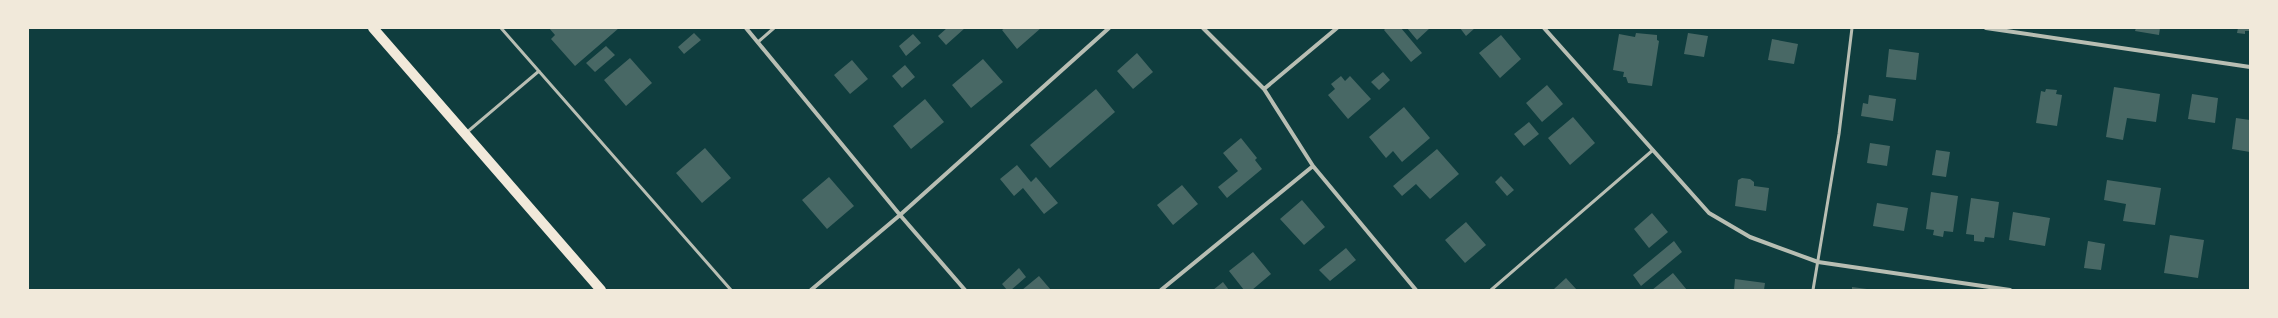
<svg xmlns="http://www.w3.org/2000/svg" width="2278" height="318" viewBox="0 0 2278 318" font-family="'Fira Sans',sans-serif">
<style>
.building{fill:#486865}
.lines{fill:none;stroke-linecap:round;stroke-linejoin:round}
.service{stroke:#b8beb3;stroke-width:3}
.minor{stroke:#b8beb3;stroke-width:4}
.primary{stroke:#f1e9da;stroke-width:10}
</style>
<rect width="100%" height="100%" fill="#0f3d3e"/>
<!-- building -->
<path class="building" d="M549,28H619L575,66L551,39L555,35Z
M947,28H965L946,45L938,36Z
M1005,28H1041L1017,49L1002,30Z
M1386,28H1401L1422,53L1411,62L1384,30Z
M1407,28H1430L1417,40Z
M1460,28H1475L1466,36Z
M2136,28H2160L2159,35L2135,31Z
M2238,28H2250V31H2245V34L2237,33Z
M694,33L701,40L684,54L678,47Z
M1636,33L1657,35V40L1659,41L1652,86L1628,83L1626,77H1623L1624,72L1613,70L1619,34L1635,37Z
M1688,33L1708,36L1704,57L1684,54Z
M913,34L921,43L906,56L899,46Z
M1501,35L1521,59L1500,78L1479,53Z
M1772,39L1798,44L1794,64L1768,60Z
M606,46L615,55L595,72L586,63Z
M1889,49L1919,53L1916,80L1886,77Z
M1137,53L1153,72L1133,89L1117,71Z
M630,58L652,83L626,106L604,80Z
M983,59L1003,82L971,108L952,85Z
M852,60L868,79L850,94L834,75Z
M905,65L915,77L902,88L892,76Z
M1383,72L1390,80L1379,90L1371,82Z
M1341,76L1345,81L1350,76L1371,99L1348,119L1328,95L1335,89L1331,84Z
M1547,85L1563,104L1542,122L1526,103Z
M2114,87L2160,94L2156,122L2127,118L2123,140L2106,137Z
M1096,89L1115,112L1050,168L1030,145Z
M2046,89L2057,90L2056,94L2062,95L2057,126L2036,123L2041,91L2045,92Z
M2192,94L2218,98L2215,123L2188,119Z
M1869,95L1896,99L1893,121L1861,116L1863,103L1868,104Z
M925,99L944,122L911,149L893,126Z
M1404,107L1430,138L1402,162L1393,151L1386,158L1369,137Z
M1573,117L1595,143L1570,165L1548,138Z
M2236,118L2250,120V152L2232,149Z
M1529,122L1539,134L1524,146L1514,134Z
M1241,138L1257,158L1255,160L1262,169L1227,198L1218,187L1238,171L1223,153Z
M1870,143L1890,146L1887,166L1867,163Z
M705,148L731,178L702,203L676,173Z
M1437,149L1459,174L1430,199L1416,184L1402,196L1393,186Z
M1936,150L1950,152L1946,177L1932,175Z
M1017,165L1031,182L1036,177L1058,203L1044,214L1023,188L1014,196L1000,179Z
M1501,176L1514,190L1507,196L1495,182Z
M829,177L854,206L827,229L802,200Z
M1742,178L1750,179L1754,182V186L1769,188L1766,211L1735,206L1738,180Z
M2107,180L2161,188L2155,225L2123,221L2126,204L2104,200Z
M1182,185L1198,204L1173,225L1157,205Z
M1931,192L1958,196L1953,232L1944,231L1943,237L1933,235L1934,230L1926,229Z
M1971,198L1999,202L1994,238L1985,237L1984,242L1974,241V235L1966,234Z
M1302,200L1325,227L1304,245L1280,219Z
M1877,203L1908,208L1904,231L1873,226Z
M2013,212L2050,218L2045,246L2009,240Z
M1652,213L1668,232L1649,248L1634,229Z
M1466,222L1486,245L1465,263L1445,240Z
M2170,235L2204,240L2198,278L2164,273Z
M1674,241L1682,252L1641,286L1633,275Z
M2088,241L2105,244L2101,270L2084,268Z
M1346,248L1356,260L1330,281L1319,270Z
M1253,252L1271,274L1252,290H1244L1229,271Z
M1019,268L1026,277L1011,290H1007L1002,284Z
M1673,273L1687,290H1652Z
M1039,276L1051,290H1022Z
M1566,278L1577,290L1554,289Z
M1735,279L1765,283L1764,290H1734Z
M1223,282L1229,290H1213Z
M1852,287L1867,289V290H1852Z"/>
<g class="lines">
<!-- service -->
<path class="service" d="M501,28L731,290
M758,42L774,28
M466,133L539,71
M1491,290L1653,150
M1813,290L1839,134L1852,28"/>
<!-- minor -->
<path class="minor" d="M746,28L900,215L965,290
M1203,28L1264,89L1313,166L1416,290
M1544,28L1709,213L1750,237L1818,262L2010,290
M1986,28L2250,67
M1264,89L1337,28
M811,290L900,215L1109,28
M1161,290L1313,166"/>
<!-- primary -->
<path class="primary" d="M373,28L601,290"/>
</g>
<!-- border -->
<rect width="2278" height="318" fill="none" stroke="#f1e9da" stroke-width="58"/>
</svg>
